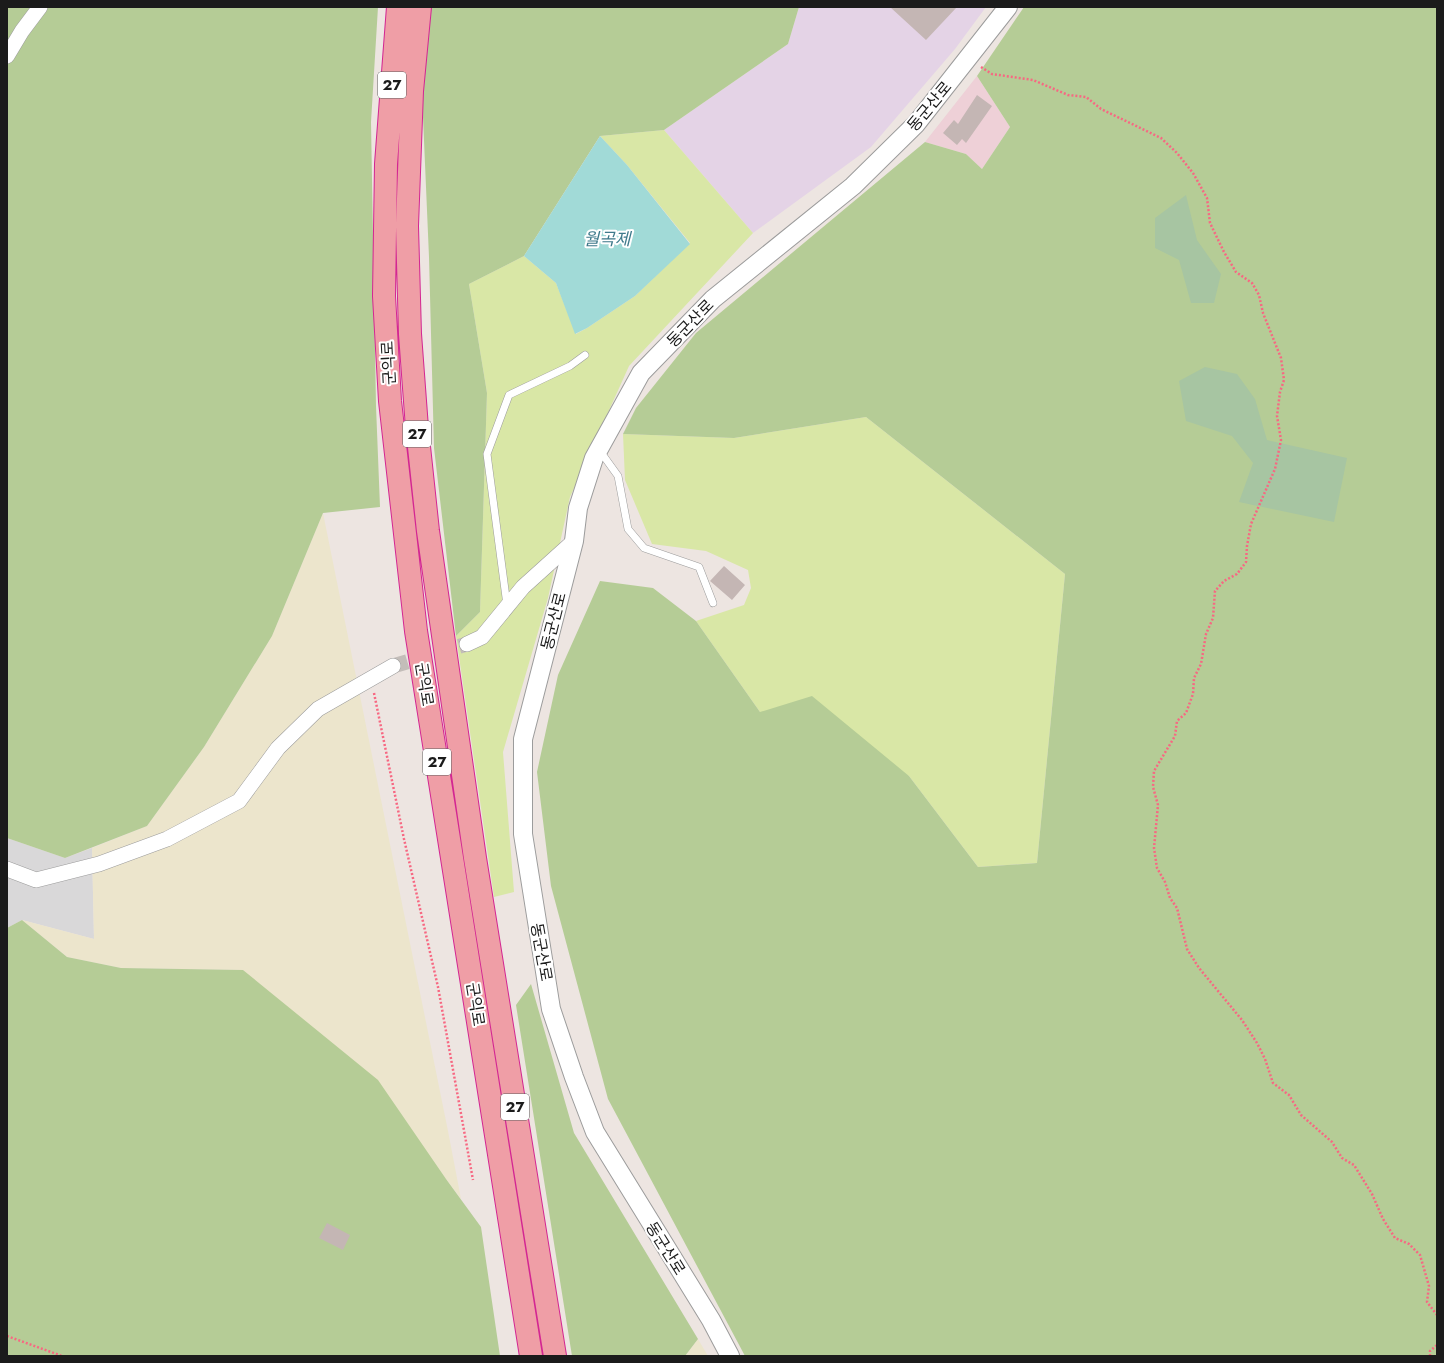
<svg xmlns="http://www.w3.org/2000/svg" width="1444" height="1363" viewBox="0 0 1444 1363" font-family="Jost,'Noto Sans KR',sans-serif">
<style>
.residential{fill:#d9d8d9}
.commercial{fill:#eed0d7}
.industrial{fill:#e4d3e6}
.farmland{fill:#ece5cc}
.grass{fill:#d9e7a6}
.forest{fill:#b5cc96}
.cemetery{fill:#a7c5a2}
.water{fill:#a1dad7}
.building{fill:#c4b6b4}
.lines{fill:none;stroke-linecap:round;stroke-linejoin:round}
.minor-tunnel{stroke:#c3bdb9;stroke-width:15;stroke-dasharray:15 8;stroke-linecap:butt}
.service-casing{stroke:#9c9c9c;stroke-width:8}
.minor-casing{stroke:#9c9c9c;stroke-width:16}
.tertiary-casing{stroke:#9c9c9c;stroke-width:20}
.trunk-casing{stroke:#d32692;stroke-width:24}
.path{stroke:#f76882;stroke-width:2.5;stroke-dasharray:2 2;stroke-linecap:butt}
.service{stroke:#fff;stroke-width:7}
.minor{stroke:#fff;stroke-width:15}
.tertiary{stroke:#fff;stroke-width:18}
.trunk{stroke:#ef9ea6;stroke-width:22}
.labels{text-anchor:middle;stroke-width:4;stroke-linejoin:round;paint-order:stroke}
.shield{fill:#fff;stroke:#5f5f5f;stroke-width:1}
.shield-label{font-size:15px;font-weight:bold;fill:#1b1b1b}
.street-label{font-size:16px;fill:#1b1b1b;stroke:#fff}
.water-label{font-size:17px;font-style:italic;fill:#3f7a8b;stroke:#fff}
</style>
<rect width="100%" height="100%" fill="#ede5e1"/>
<!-- residential -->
<path class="residential" d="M7,838L65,858L92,848L94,939L22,920L7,928Z"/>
<!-- commercial -->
<path class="commercial" d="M977,76L1010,127L982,169L966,154L925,142Z"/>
<!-- industrial -->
<path class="industrial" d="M799,7H986L955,49L871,147L753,233L664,130L788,44Z"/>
<!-- farmland -->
<path class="farmland" d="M323,513L448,1131L461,1199L446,1179L243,970L121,968L67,957L22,920L94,939L92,848L147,826L204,747L272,636Z
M698,1339L708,1356H685Z"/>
<!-- grass -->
<path class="grass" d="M664,130L753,233L629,366L570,497L548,598L503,752L514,892L494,897L456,636L480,612L487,393L469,284L524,256L556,283L576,334L587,328L635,296L690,243L627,165L600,136Z
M866,417L1065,574L1037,863L978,867L909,776L760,712L696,621L744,605L751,588L748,570L706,551L652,544L625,480L623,434L734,438Z"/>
<!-- forest -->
<path class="forest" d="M7,7H378L371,122L376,406L380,507L323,513L272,636L204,747L147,826L65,858L7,838Z
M427,7H799L788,44L664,130L600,136L524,256L469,284L487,393L480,612L456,636L434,448L429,257L420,47Z
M1024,7H1437V1356H745L608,1099L551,886L537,772L558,675L600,581L653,588L696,621L760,712L812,696L909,776L978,867L1037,863L1065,574L866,417L734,438L623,434L636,408L696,333L925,142L966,154L982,169L1010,127L977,76Z
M22,920L67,957L121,968L243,970L378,1080L446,1179L481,1227L500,1356H7V928Z
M531,984L574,1133L698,1339L685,1356H572L516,1005Z"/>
<!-- cemetery -->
<path class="cemetery" d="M1186,195L1197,240L1221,274L1214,303H1191L1179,260L1155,248V218Z
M1205,367L1237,374L1255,399L1267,440L1347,458L1334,522L1239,502L1253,463L1232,436L1186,421L1179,381Z"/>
<!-- water -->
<path class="water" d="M600,136L627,165L690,244L635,296L587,328L575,334L556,283L524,256Z"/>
<!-- building -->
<path class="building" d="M890,7H957L926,40Z
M977,95L992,106L966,143L962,139L957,145L943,133L954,120L958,124Z
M724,566L745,585L732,600L710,581Z
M327,1223L350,1235L343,1250L319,1238Z"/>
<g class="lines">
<!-- minor-tunnel -->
<path class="minor-tunnel" d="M393,666L467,644"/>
<defs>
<path id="service" d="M600,451L618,476L628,529L644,548L699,567L713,603
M507,605L487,454L509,395L570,366L585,355"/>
<path id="minor" d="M7,56L22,31L40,7
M467,644L482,637L523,587L574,541
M7,869L36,880L99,864L167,839L239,801L278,748L318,709L393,666"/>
<path id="tertiary" d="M730,1356L711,1320L595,1132L574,1077L551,1009L523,834V739L574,541L578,508L594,458L641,373L713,299L853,186L916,124L1008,7"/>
<path id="trunk" d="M398,7L386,164L384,296L390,401L416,631L531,1356
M420,7L412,91L407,226L410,334L417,428L428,531L475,858L555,1356"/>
</defs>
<!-- service casing -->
<use href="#service" class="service-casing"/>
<!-- minor casing -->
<use href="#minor" class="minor-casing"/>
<!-- tertiary casing -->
<use href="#tertiary" class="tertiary-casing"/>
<!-- trunk casing -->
<use href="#trunk" class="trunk-casing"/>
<!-- path -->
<path class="path" d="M981,67L992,74L1033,80L1068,95L1086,97L1101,109L1161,138L1177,153L1193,173L1207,198L1210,223L1224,252L1236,272L1252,283L1259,295L1263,313L1281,358L1284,380L1280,392L1277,416L1281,440L1275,469L1251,524L1247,546L1246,562L1237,574L1224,581L1215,591L1213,618L1206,634L1201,664L1194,678L1193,694L1186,713L1177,721L1175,736L1154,771L1153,787L1158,805L1154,848L1157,868L1165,882L1170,898L1177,908L1187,949L1199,968L1242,1020L1257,1043L1265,1059L1273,1083L1289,1095L1301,1115L1332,1142L1342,1158L1354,1165L1372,1194L1383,1219L1395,1238L1409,1244L1420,1255L1429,1286L1427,1302L1437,1315
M374,693L404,839L438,987L473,1180
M7,1336L62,1356
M1430,1356V1351L1437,1345"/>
<!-- service -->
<use href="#service" class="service"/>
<!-- minor -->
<use href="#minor" class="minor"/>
<!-- tertiary -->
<use href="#tertiary" class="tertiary"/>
<!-- trunk -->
<use href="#trunk" class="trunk"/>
</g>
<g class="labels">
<!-- shield labels -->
<g class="shield">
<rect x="378" y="72" width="28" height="26" rx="3"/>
<rect x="403" y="421" width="28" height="26" rx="3"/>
<rect x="423" y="749" width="28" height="26" rx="3"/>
<rect x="501" y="1094" width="28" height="26" rx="3"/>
</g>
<g class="shield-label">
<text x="392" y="90">27</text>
<text x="417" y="439">27</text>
<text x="437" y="767">27</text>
<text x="515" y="1112">27</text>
</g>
<!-- street labels -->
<g class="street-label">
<text transform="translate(929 106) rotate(-50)" y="6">동군산로</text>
<text transform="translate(690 323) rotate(-46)" y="6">동군산로</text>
<text transform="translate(388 363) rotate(-93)" y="6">군익로</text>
<text transform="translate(553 621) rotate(-76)" y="6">동군산로</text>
<text transform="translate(425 684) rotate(81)" y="6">군익로</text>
<text transform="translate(542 952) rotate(80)" y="6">동군산로</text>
<text transform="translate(476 1004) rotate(81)" y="6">군익로</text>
<text transform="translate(666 1248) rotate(58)" y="6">동군산로</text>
</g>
<!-- water labels -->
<g class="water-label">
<text x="607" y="245">월곡제</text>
</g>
</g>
<!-- border -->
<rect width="1444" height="1363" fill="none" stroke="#1b1b1b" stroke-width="16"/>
</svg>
